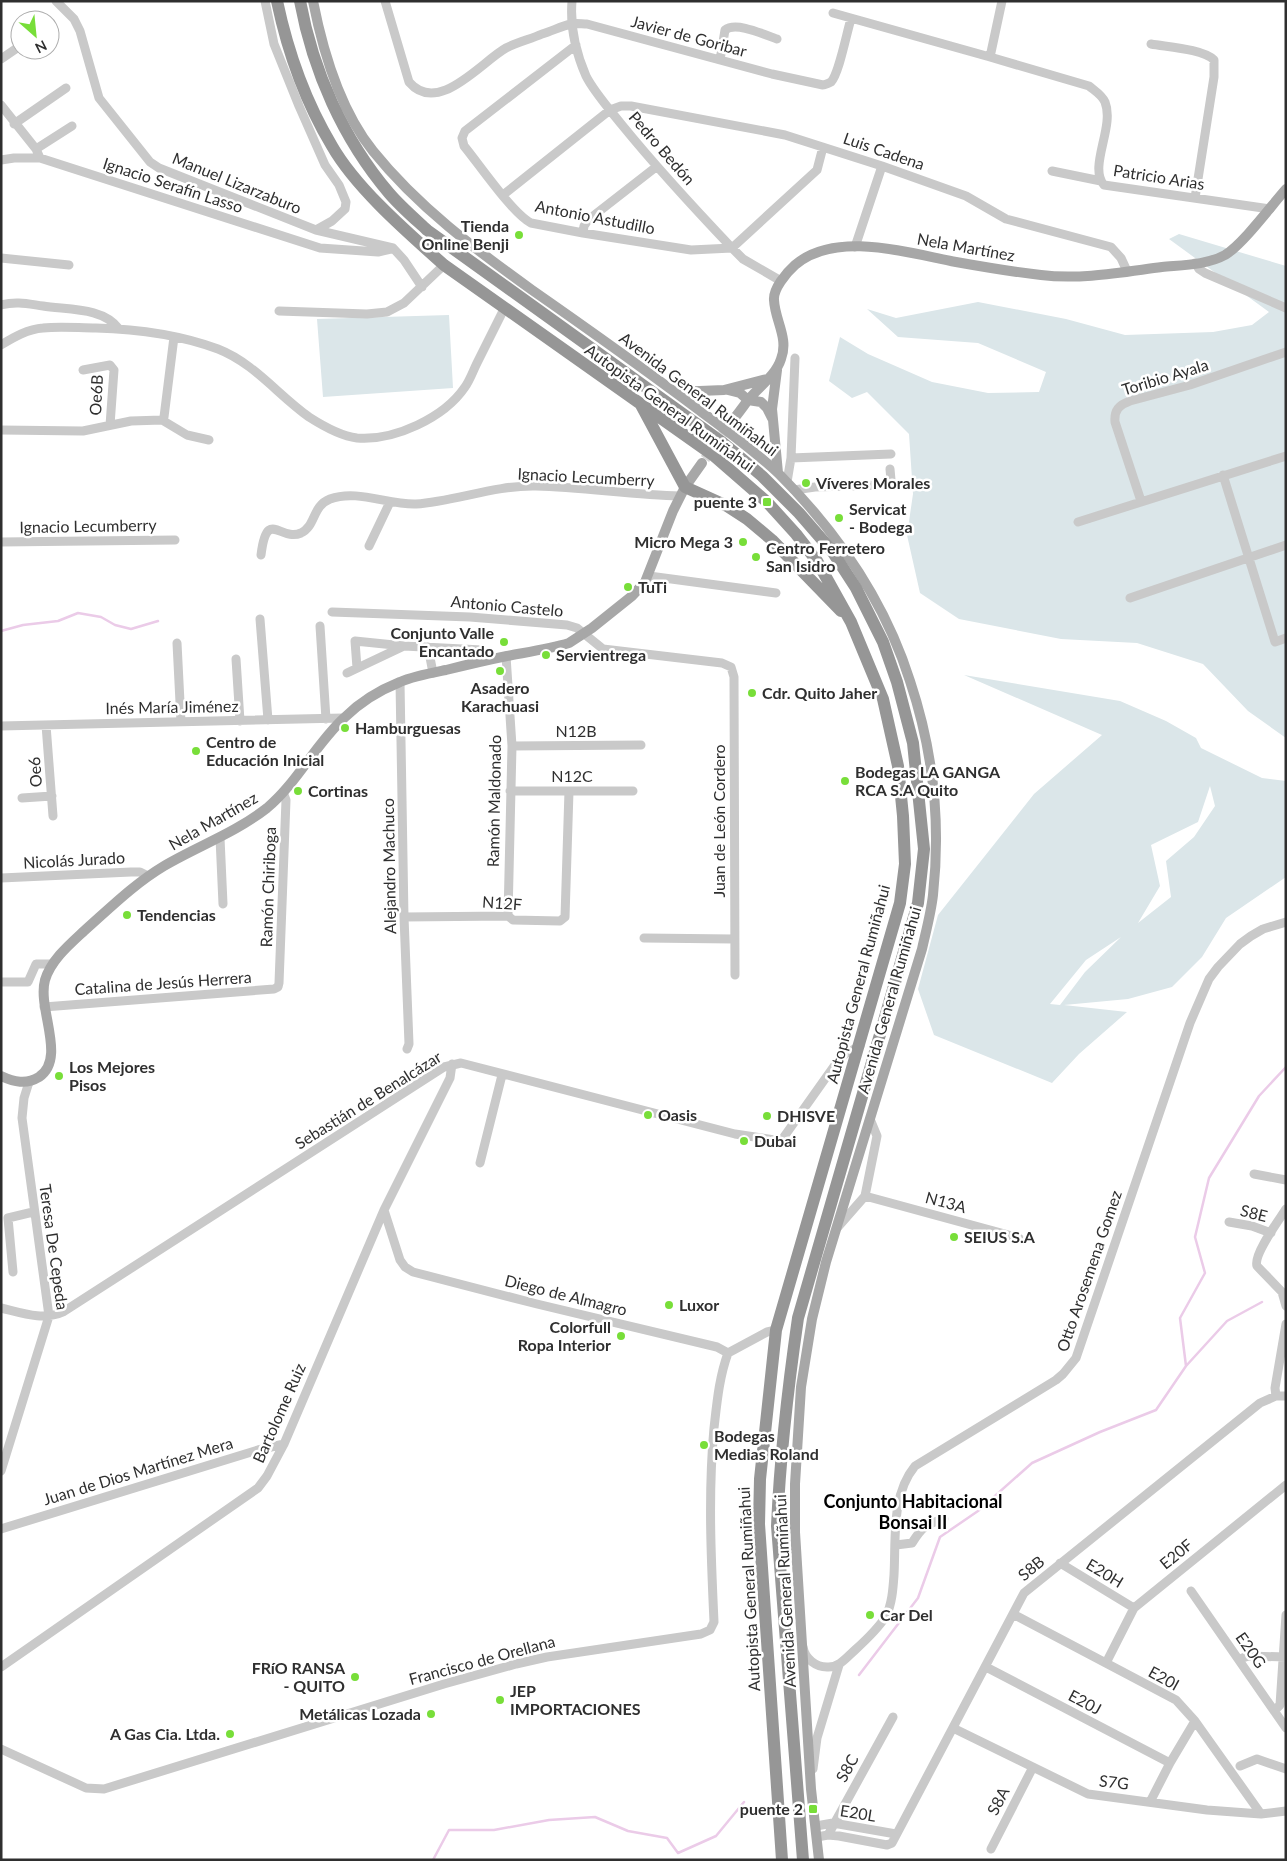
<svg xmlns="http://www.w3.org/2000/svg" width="1287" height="1861" viewBox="0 0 1287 1861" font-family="Lato,sans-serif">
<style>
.green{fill:#dbe6e9;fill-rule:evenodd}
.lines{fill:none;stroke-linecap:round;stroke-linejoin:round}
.stream{stroke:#ebcbe8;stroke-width:2.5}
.major-tunnel{stroke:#d5d5d5;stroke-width:10;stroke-dasharray:10 5;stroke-linecap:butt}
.minor{stroke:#c9c9c9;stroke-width:9}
.major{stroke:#a7a7a7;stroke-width:10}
.highway{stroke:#969696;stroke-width:12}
.poi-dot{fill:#78de39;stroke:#fff;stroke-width:2}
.labels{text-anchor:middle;stroke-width:5;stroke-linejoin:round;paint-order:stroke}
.street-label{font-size:16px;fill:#2f2f2f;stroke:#fff}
.poi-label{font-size:16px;font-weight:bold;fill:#2f2f2f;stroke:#fff;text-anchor:start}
.neighbourhood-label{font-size:18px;font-weight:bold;fill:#000;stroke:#fff}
</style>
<rect width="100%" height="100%" fill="#fff"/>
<!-- green -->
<path class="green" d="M1179,234L1286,266V738L1248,711L1203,664L1137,643L1061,639L959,619L920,593L907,535L913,494L909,434L867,392L852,398L829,381L840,337L868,354L932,382L988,393L1039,392L1046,372L978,343L898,337L867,309L896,318L978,302L1066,319L1125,335L1213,332L1252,325L1269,312L1169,239Z
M449,315L453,388L323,397L317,319Z
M964,675L1120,701L1166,721L1196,738L1201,748L1262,778L1286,781V877L1226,918L1202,957L1172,987L1128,999L1064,1005L1127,1012L1079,1054L1052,1083L934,1035L918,989L938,915L1034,794L1102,735ZM1210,786L1215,806L1194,837L1166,861L1171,897L1138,923L1160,886L1151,845L1198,822ZM1121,937L1085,972L1060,1005L1050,1004L1086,960Z"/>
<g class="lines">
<!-- stream -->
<path class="stream" d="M1,631L23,625L58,621L78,613L101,617L115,625L131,629L158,621
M1186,1366L1227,1321L1262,1302
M859,1675L918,1598L940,1537L978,1511L1032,1463L1100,1432L1156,1410L1186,1366L1180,1318L1205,1273L1195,1237L1209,1178L1259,1096L1286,1067
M433,1860L449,1830H494L549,1820L595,1817L628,1831L667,1838L678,1853L716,1836L744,1802"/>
<!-- major-tunnel -->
<path class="major-tunnel" d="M705,459L732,421"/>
<!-- minor -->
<path class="minor" d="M56,1L74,19L80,31L99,98L150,162L159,168L316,230L393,248L404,260L422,287
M265,1L274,44L299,106L325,165L339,185L346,202L345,209L332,221L316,230
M385,1L409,82C438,116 481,62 506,48C517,42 531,39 542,34C552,31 562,26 571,24C576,23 582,24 587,24L772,74L823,85C827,84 828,84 831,82C839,74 847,31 851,19
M572,1C570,26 576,53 586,76C594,92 611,111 622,125C657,168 694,208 732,248L743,259L781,281
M1002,1L990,57L1089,86C1095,91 1102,95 1105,102C1115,127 1088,167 1104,185L1270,209
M833,13L990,57
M1151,44C1167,47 1203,49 1214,60V77L1195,198
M576,45L465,131L462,138L464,146C479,164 512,213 531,223L583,233L691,250L732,248L817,170L823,147
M1,59L20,46
M720,60L725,30C736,21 765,35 777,39
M1,105L36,149L40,158
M14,124L66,88
M36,149L72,126
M1,160L14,158H40L320,248L378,252L391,249
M1052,171L1101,181
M503,195L610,110L621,106H631L785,135L882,166L966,196L1006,219L1111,247L1121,258L1127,271
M583,233L584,226L588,220L656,167
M855,247L882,166
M1,258L69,265
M1195,263L1199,269L1205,273L1286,308
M1,305C17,301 28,304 43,306C67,310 103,307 119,329
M279,311L367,314L387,312L404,303L444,265
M1,345C14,337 28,329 43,328C60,326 79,328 96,328C136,329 180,335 218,349C254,363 278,395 309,417C323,426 340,436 357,438C394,441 444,418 465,387C470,380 473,371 477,363C486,345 495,327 504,309
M83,370L110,365L114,370L110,425
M162,420L164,417L174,337
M162,420L187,435L209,440
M1,430L83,431L131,421L162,420
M791,458L891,454
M1223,475L1275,642L1286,638
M787,482L791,458L795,358
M794,490L815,487L884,485L888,484L891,480L890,469
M1141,501L1115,422C1114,410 1119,405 1130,401L1190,385L1286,352
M1078,522L1286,456
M1,542L175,540
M369,546L390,502
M261,555C267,507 280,542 301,533C316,526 312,506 330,499C357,489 388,505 416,504C456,501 495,485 536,486C584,487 632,495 680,496
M649,576L776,593
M1130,598L1286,545
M332,612L470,617L567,625L577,628L603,649L722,663L731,667L734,677L735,975
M260,619L268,720
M320,626L326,719
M177,643L181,722
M428,647L433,673
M506,656L512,746L508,916
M236,659L240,721
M357,668L355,641L404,646
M347,673L404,646L482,650
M400,682L404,917L409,1044L407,1049
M46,725L53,816
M1,726L343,718
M512,746L641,745
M510,791H633
M22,798L52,796
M220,838L223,904
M1,878L131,872H140L148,876
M404,917L508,916L513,920L560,921L565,917L569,791
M644,938L733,939
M1,982H28L36,964H53
M44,1007L274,989L278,987L279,983L286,800L283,792
M480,1163L502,1075
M1254,1174L1286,1180
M865,1196L1019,1238
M1286,1209C1279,1220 1253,1255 1257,1266L1282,1292L1286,1306
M384,1210L400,1260L405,1267L413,1272L537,1304L717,1347L728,1353
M1229,1222L1252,1226L1271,1233
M837,1228L865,1196L877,1136L870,1119
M13,1272L8,1218L33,1212
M1,1308C22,1313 43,1321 63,1312L444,1067L461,1063L735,1134L781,1141L837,1062L845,1054L860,1046
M728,1353L767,1332L776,1330
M1276,1396L1275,1388L1286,1324
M1,1471L49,1316L22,1118L24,1098L29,1082
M1,1529L258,1450L284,1444
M896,1545L912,1543C922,1527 926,1524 944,1519
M1060,1563L1134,1608
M1191,1591L1286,1728
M1013,1614L1176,1700L1195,1721L1261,1814
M803,1647C805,1659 816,1667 827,1667C839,1668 847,1657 855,1650C866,1640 878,1629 886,1616C892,1604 893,1589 894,1575C896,1539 891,1495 915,1466L1056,1380L1063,1374L1076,1358L1190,1023L1209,979L1218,967L1240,944L1251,936L1263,929L1286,922
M1240,1659L1248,1656L1286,1657
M1106,1663L1134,1608L1286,1485
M1,1667L258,1488L267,1476L284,1444L384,1210L450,1078L452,1064
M986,1667L1170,1763
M1275,1710L1280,1705L1286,1615
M953,1728L1088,1794L1207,1810L1261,1814L1286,1811
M1,1749L86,1788L104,1789L444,1684L516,1664L547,1657L701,1634L710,1630L714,1622C711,1557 708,1493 714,1428C717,1402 719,1378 728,1353
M1240,1766L1257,1759L1286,1769
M813,1769L817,1738L839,1665
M1150,1802L1170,1763L1195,1721
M816,1826L833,1823L896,1834
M828,1835L893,1717
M817,1837L828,1835L839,1836L887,1845L892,1843L1024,1593L1260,1403L1276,1396H1286
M991,1849L1033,1767"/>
<!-- major -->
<path class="major" d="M313,1C323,52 340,110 373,151C418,207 475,249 532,290C588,329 644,369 699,410C726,430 754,450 779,474C837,532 885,602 910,681C933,750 941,822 933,895C931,913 926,931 922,949L826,1262L812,1319L801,1387L795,1484V1532L811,1789L819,1860
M777,370L772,409L778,473
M728,390L740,393L748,400L761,402L767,408L772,418
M675,392L724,390L767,379
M732,421C738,414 743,407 748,400C759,387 776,375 781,359C789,338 775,321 774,300C773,289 786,273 795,265C836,230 908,253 956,262C984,267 1013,272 1041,275C1081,280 1123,272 1162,267C1182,265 1207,265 1225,255C1243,244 1271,206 1286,189
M1,1076C14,1082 26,1085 39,1077C67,1058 37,1009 45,980C51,960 70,944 84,931C110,908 134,884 164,866C198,846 235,833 267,808C297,783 315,745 344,718C359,703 380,690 400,682C414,676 431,673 446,670C466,665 487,660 507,656C528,652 549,649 569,643L592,628L632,596L645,582L673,511L685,487L702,463"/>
<!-- highway -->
<path class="highway" d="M277,1C288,53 305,101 332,146C356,188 407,232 444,265L713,455L767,502L796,534L817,561L851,622L883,699L898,766L903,816L905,864L900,903L776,1330L760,1479L759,1524L782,1860
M300,1C313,71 343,139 389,193C400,206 414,218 427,230L722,442L762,476L799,513L832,551L856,588L883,642L897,682L913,743L924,849L918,903L798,1318C788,1387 780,1456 777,1526L803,1860
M641,405L685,487L727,506L747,519L772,540L841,611"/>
</g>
<!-- markers -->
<g class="poi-dot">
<circle cx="519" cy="235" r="5"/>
<circle cx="806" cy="483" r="5"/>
<rect x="762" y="497" width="10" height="10" rx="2.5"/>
<circle cx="839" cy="518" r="5"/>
<circle cx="743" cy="542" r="5"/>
<circle cx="756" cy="557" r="5"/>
<circle cx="628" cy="587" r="5"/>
<circle cx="504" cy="642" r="5"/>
<circle cx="546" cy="655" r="5"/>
<circle cx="500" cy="671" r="5"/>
<circle cx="752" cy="693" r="5"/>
<circle cx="345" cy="728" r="5"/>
<circle cx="196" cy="751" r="5"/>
<circle cx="845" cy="781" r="5"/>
<circle cx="298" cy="791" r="5"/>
<circle cx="127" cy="915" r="5"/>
<circle cx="59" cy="1076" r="5"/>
<circle cx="648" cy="1115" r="5"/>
<circle cx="767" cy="1116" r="5"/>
<circle cx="744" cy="1141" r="5"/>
<circle cx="954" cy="1237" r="5"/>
<circle cx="669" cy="1305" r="5"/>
<circle cx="621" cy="1336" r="5"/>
<circle cx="704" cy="1445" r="5"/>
<circle cx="870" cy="1615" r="5"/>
<circle cx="355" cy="1677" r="5"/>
<circle cx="500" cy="1700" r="5"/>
<circle cx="431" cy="1714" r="5"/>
<circle cx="230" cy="1734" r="5"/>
<rect x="808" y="1804" width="10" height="10" rx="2.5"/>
</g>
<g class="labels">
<!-- street labels -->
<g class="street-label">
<text transform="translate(689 36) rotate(15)" y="6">Javier de Goribar</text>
<text transform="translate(662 148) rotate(49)" y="6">Pedro Bedón</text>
<text transform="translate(884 151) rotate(19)" y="6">Luis Cadena</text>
<text transform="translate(1159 177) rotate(9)" y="6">Patricio Arias</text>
<text transform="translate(237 183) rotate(22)" y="6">Manuel Lizarzaburo</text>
<text transform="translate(173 185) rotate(18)" y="6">Ignacio Serafín Lasso</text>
<text transform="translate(595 217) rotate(11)" y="6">Antonio Astudillo</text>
<text transform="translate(966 247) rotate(10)" y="6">Nela Martínez</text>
<text transform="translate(1165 377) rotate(-17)" y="6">Toribio Ayala</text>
<text transform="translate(699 394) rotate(37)" y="6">Avenida General Rumiñahui</text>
<text transform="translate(96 395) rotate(-87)" y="6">Oe6B</text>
<text transform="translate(670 408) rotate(36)" y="6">Autopista General Rumiñahui</text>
<text transform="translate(586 477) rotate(3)" y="6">Ignacio Lecumberry</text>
<text transform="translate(88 526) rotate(-1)" y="6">Ignacio Lecumberry</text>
<text transform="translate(507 606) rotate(5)" y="6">Antonio Castelo</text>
<text transform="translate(172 707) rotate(-1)" y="6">Inés María Jiménez</text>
<text x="576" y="737">N12B</text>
<text transform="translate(35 772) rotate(-94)" y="6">Oe6</text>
<text x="572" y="782">N12C</text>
<text transform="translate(494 801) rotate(-89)" y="6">Ramón Maldonado</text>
<text transform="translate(213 821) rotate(-30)" y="6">Nela Martínez</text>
<text transform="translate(719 821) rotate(-90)" y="6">Juan de León Cordero</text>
<text transform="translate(74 860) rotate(-3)" y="6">Nicolás Jurado</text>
<text transform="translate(389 866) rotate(-91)" y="6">Alejandro Machuco</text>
<text transform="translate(268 887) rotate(-88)" y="6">Ramón Chiriboga</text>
<text transform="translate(502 903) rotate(4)" y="6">N12F</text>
<text transform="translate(163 983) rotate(-4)" y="6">Catalina de Jesús Herrera</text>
<text transform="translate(858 984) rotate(-75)" y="6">Autopista General Rumiñahui</text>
<text transform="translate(889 1000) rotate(-74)" y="6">Avenida General Rumiñahui</text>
<text transform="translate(368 1100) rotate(-32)" y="6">Sebastián de Benalcázar</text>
<text transform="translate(946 1202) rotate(15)" y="6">N13A</text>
<text transform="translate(1254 1213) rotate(14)" y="6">S8E</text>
<text transform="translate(54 1247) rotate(82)" y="6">Teresa De Cepeda</text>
<text transform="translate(1089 1271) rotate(-71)" y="6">Otto Arosemena Gomez</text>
<text transform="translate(566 1295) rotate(14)" y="6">Diego de Almagro</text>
<text transform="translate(279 1413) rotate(-66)" y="6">Bartolome Ruiz</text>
<text transform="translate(138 1471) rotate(-17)" y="6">Juan de Dios Martínez Mera</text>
<text transform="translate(1176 1554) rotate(-39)" y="6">E20F</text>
<text transform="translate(1031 1568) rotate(-40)" y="6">S8B</text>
<text transform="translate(1105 1573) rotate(31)" y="6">E20H</text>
<text transform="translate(749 1589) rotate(-93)" y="6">Autopista General Rumiñahui</text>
<text transform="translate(785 1591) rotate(-93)" y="6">Avenida General Rumiñahui</text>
<text transform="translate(1251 1650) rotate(55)" y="6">E20G</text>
<text transform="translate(482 1660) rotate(-15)" y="6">Francisco de Orellana</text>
<text transform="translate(1164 1678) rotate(29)" y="6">E20I</text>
<text transform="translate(1085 1702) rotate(28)" y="6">E20J</text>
<text transform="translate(847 1768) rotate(-61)" y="6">S8C</text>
<text transform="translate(1114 1782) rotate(7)" y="6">S7G</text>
<text transform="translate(998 1801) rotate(-63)" y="6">S8A</text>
<text transform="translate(858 1813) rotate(9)" y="6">E20L</text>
</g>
<!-- poi labels -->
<g class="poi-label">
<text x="509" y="232" text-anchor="end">Tienda<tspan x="509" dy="18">Online Benji</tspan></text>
<text x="816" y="489">Víveres Morales</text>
<text x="757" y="508" text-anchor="end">puente 3</text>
<text x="849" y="515">Servicat<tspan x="849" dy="18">- Bodega</tspan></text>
<text x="733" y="548" text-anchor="end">Micro Mega 3</text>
<text x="766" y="554">Centro Ferretero<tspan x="766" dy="18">San Isidro</tspan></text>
<text x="638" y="593">TuTi</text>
<text x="494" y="639" text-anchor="end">Conjunto Valle<tspan x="494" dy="18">Encantado</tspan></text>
<text x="556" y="661">Servientrega</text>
<text x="500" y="694" text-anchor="middle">Asadero<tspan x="500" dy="18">Karachuasi</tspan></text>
<text x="762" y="699">Cdr. Quito Jaher</text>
<text x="355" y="734">Hamburguesas</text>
<text x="206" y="748">Centro de<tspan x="206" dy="18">Educación Inicial</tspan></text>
<text x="855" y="778">Bodegas LA GANGA<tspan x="855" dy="18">RCA S.A Quito</tspan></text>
<text x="308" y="797">Cortinas</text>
<text x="137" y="921">Tendencias</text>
<text x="69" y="1073">Los Mejores<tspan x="69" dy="18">Pisos</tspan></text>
<text x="658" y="1121">Oasis</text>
<text x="777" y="1122">DHISVE</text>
<text x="754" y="1147">Dubai</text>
<text x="964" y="1243">SEIUS S.A</text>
<text x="679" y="1311">Luxor</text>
<text x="611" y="1333" text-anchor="end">Colorfull<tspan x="611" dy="18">Ropa Interior</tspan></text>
<text x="714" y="1442">Bodegas<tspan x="714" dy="18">Medias Roland</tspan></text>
<text x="880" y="1621">Car Del</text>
<text x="345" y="1674" text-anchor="end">FRíO RANSA<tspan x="345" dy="18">- QUITO</tspan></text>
<text x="510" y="1697">JEP<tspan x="510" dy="18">IMPORTACIONES</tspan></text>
<text x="421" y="1720" text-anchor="end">Metálicas Lozada</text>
<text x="220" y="1740" text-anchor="end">A Gas Cia. Ltda.</text>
<text x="803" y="1815" text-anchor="end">puente 2</text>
</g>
<!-- neighbourhood labels -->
<g class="neighbourhood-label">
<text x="913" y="1508">Conjunto Habitacional<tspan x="913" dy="21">Bonsai II</tspan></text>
</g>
</g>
<!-- border -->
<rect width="1287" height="1861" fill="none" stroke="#2f2f2f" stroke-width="5"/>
<!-- north arrow -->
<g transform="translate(35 35) rotate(153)"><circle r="24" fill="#ffffff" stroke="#acacac"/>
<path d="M0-4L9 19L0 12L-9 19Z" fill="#78de39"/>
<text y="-8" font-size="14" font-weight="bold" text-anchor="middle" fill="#2f2f2f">N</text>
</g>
</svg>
